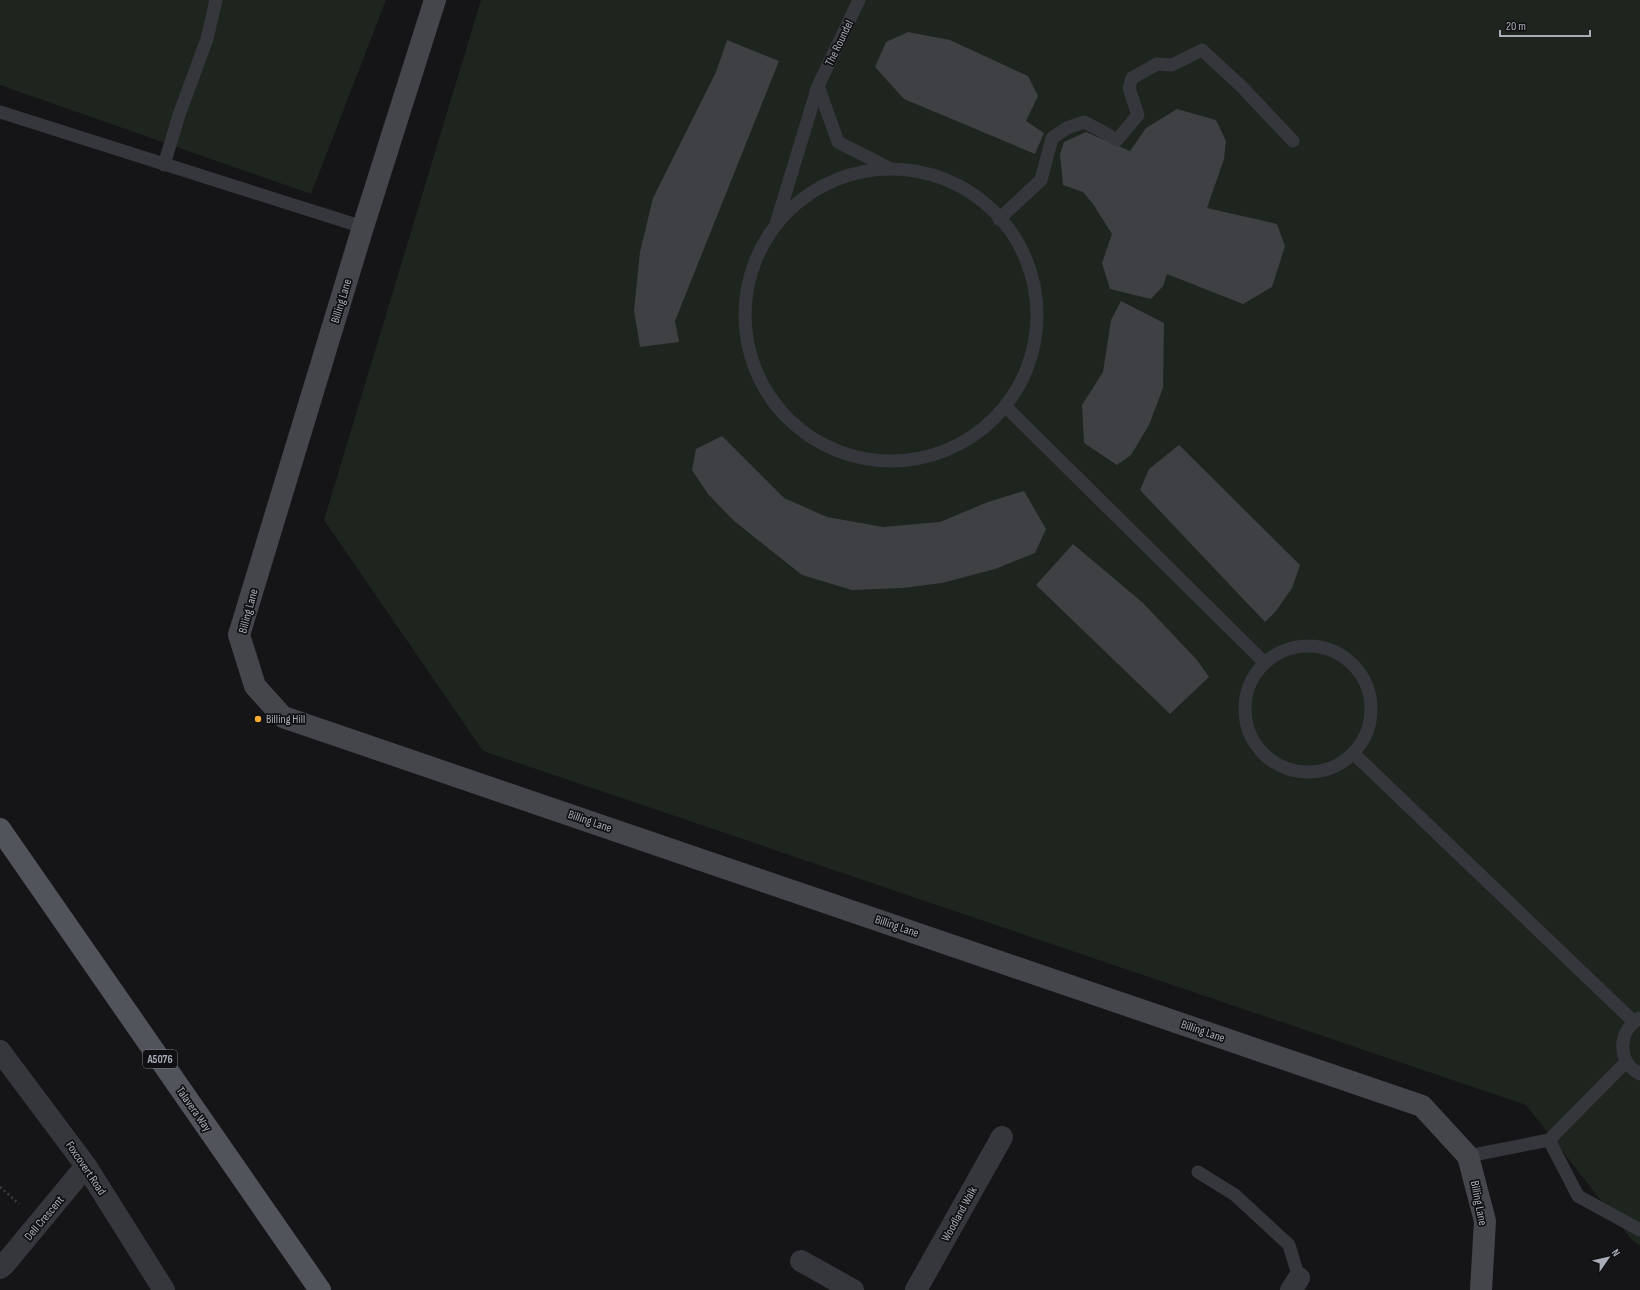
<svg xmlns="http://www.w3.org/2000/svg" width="1640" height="1290" viewBox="0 0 1640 1290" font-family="'Sofia Sans Condensed',sans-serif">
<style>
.green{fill:#1d251e}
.building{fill:#3f4044}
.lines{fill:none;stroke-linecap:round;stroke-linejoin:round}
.path{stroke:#3c3e43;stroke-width:2.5;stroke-dasharray:2 3;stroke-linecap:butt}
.lane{stroke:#36373c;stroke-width:13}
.street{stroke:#36373c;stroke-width:22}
.secondary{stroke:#44464c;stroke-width:22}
.primary{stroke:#52545b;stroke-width:22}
.poi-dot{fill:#f3ab30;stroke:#101012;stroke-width:1.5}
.labels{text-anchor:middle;stroke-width:3.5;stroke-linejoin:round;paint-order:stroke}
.shield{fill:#101012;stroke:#7a7d86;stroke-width:1}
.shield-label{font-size:11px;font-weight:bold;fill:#a7acb7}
.street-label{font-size:12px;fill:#a7acb7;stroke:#101012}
.poi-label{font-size:12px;fill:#a7acb7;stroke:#101012;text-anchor:start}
</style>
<rect width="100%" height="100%" fill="#151517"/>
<!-- green -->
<path class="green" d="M0,0H386L311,194L0,85Z
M481,0H1640V1246L1632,1240L1526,1105L483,751L324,520Z"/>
<!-- building -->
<path class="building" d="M908,32L950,40L1028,76L1038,96L1026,121L1044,133L1035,154L904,99L875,67L886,42Z
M727,40L779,61L675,321L679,342L640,347L634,310L640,252L653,198L716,72Z
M1177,109L1216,120L1226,141L1224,159L1207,208L1277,224L1285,246L1272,287L1243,304L1167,274L1163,286L1151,299L1110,289L1102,263L1112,234L1093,204L1083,192L1063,185L1060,154L1064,142L1086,132L1130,151L1146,128Z
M1121,301L1164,323L1163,388L1149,425L1131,455L1117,465L1084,443L1082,405L1103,372L1111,320Z
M722,436L784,498L827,517L883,527L940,522L988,502L1024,491L1046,529L1035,553L995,569L942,583L903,588L852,590L802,575L734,521L708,494L692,470L696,449Z
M1179,445L1300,565L1292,588L1276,611L1265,622L1140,490L1149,469Z
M1073,544L1143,603L1197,660L1209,677L1170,714L1036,585Z"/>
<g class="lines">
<!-- path -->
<path class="path" d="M0,1187L19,1204"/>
<!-- lane -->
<path class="lane" d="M818,86L838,142L891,169
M0,112L363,227
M164,165L179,115L207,39L216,0
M745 315a146 146 0 1 1 292 0a146 146 0 1 1-292 0Z
M999,219L1041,180L1052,138L1067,128L1084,122L1100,130L1117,140L1138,115L1129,88L1132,78L1157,64L1172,65L1202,50L1242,87L1293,141
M776,224L818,86L859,0
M1006,407L1264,662
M1245 709a63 63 0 1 1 126 0a63 63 0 1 1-126 0Z
M1353,753L1634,1022
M1640,1018C1617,1031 1617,1062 1640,1074
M1549,1140L1578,1196L1640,1230
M1468,1156L1549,1140L1626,1062
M1198,1172L1235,1195L1289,1245L1299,1278"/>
<!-- street -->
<path class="street" d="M0,1051L86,1166L164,1290
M801,1261L853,1290
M0,1268L4,1265L86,1166
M916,1290L1002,1137
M1291,1290L1299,1278"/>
<!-- secondary -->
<path class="secondary" d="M435,0L363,227L239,635L255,686L283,717L1422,1106L1468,1156L1485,1221L1481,1290"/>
<!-- primary -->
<path class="primary" d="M0,829L320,1290"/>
</g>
<!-- markers -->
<circle class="poi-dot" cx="258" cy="719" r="4"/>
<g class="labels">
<!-- shield labels -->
<rect class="shield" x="143" y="1050" width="34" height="18" rx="3"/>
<g class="shield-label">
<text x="160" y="1063">A5076</text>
</g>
<!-- street labels -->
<g class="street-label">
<text transform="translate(839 43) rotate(-64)" y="4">The Roundel</text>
<text transform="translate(341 301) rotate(-73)" y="4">Billing Lane</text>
<text transform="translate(248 611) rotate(-75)" y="4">Billing Lane</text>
<text transform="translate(590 821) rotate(19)" y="4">Billing Lane</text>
<text transform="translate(897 926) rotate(19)" y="4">Billing Lane</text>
<text transform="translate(1203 1031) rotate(19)" y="4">Billing Lane</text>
<text transform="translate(194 1109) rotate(55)" y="4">Talavera Way</text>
<text transform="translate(86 1168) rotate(56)" y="4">Foxcovert Road</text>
<text transform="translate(1479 1203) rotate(79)" y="4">Billing Lane</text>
<text transform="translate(959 1214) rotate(-61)" y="4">Woodland Walk</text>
<text transform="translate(44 1218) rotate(-50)" y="4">Dell Crescent</text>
</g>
<!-- poi labels -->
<g class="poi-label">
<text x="266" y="723">Billing Hill</text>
</g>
</g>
<!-- north arrow -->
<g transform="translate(1608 1258) rotate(56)" stroke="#101012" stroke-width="3" paint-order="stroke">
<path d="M0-3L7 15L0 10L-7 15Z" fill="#a7acb7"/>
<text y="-6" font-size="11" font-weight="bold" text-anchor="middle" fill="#a7acb7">N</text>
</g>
<!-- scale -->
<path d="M1500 30v6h90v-6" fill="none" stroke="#a7acb7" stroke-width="2"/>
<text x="1506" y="30" font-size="12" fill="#a7acb7" stroke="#101012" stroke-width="3" paint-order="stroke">20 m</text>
</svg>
